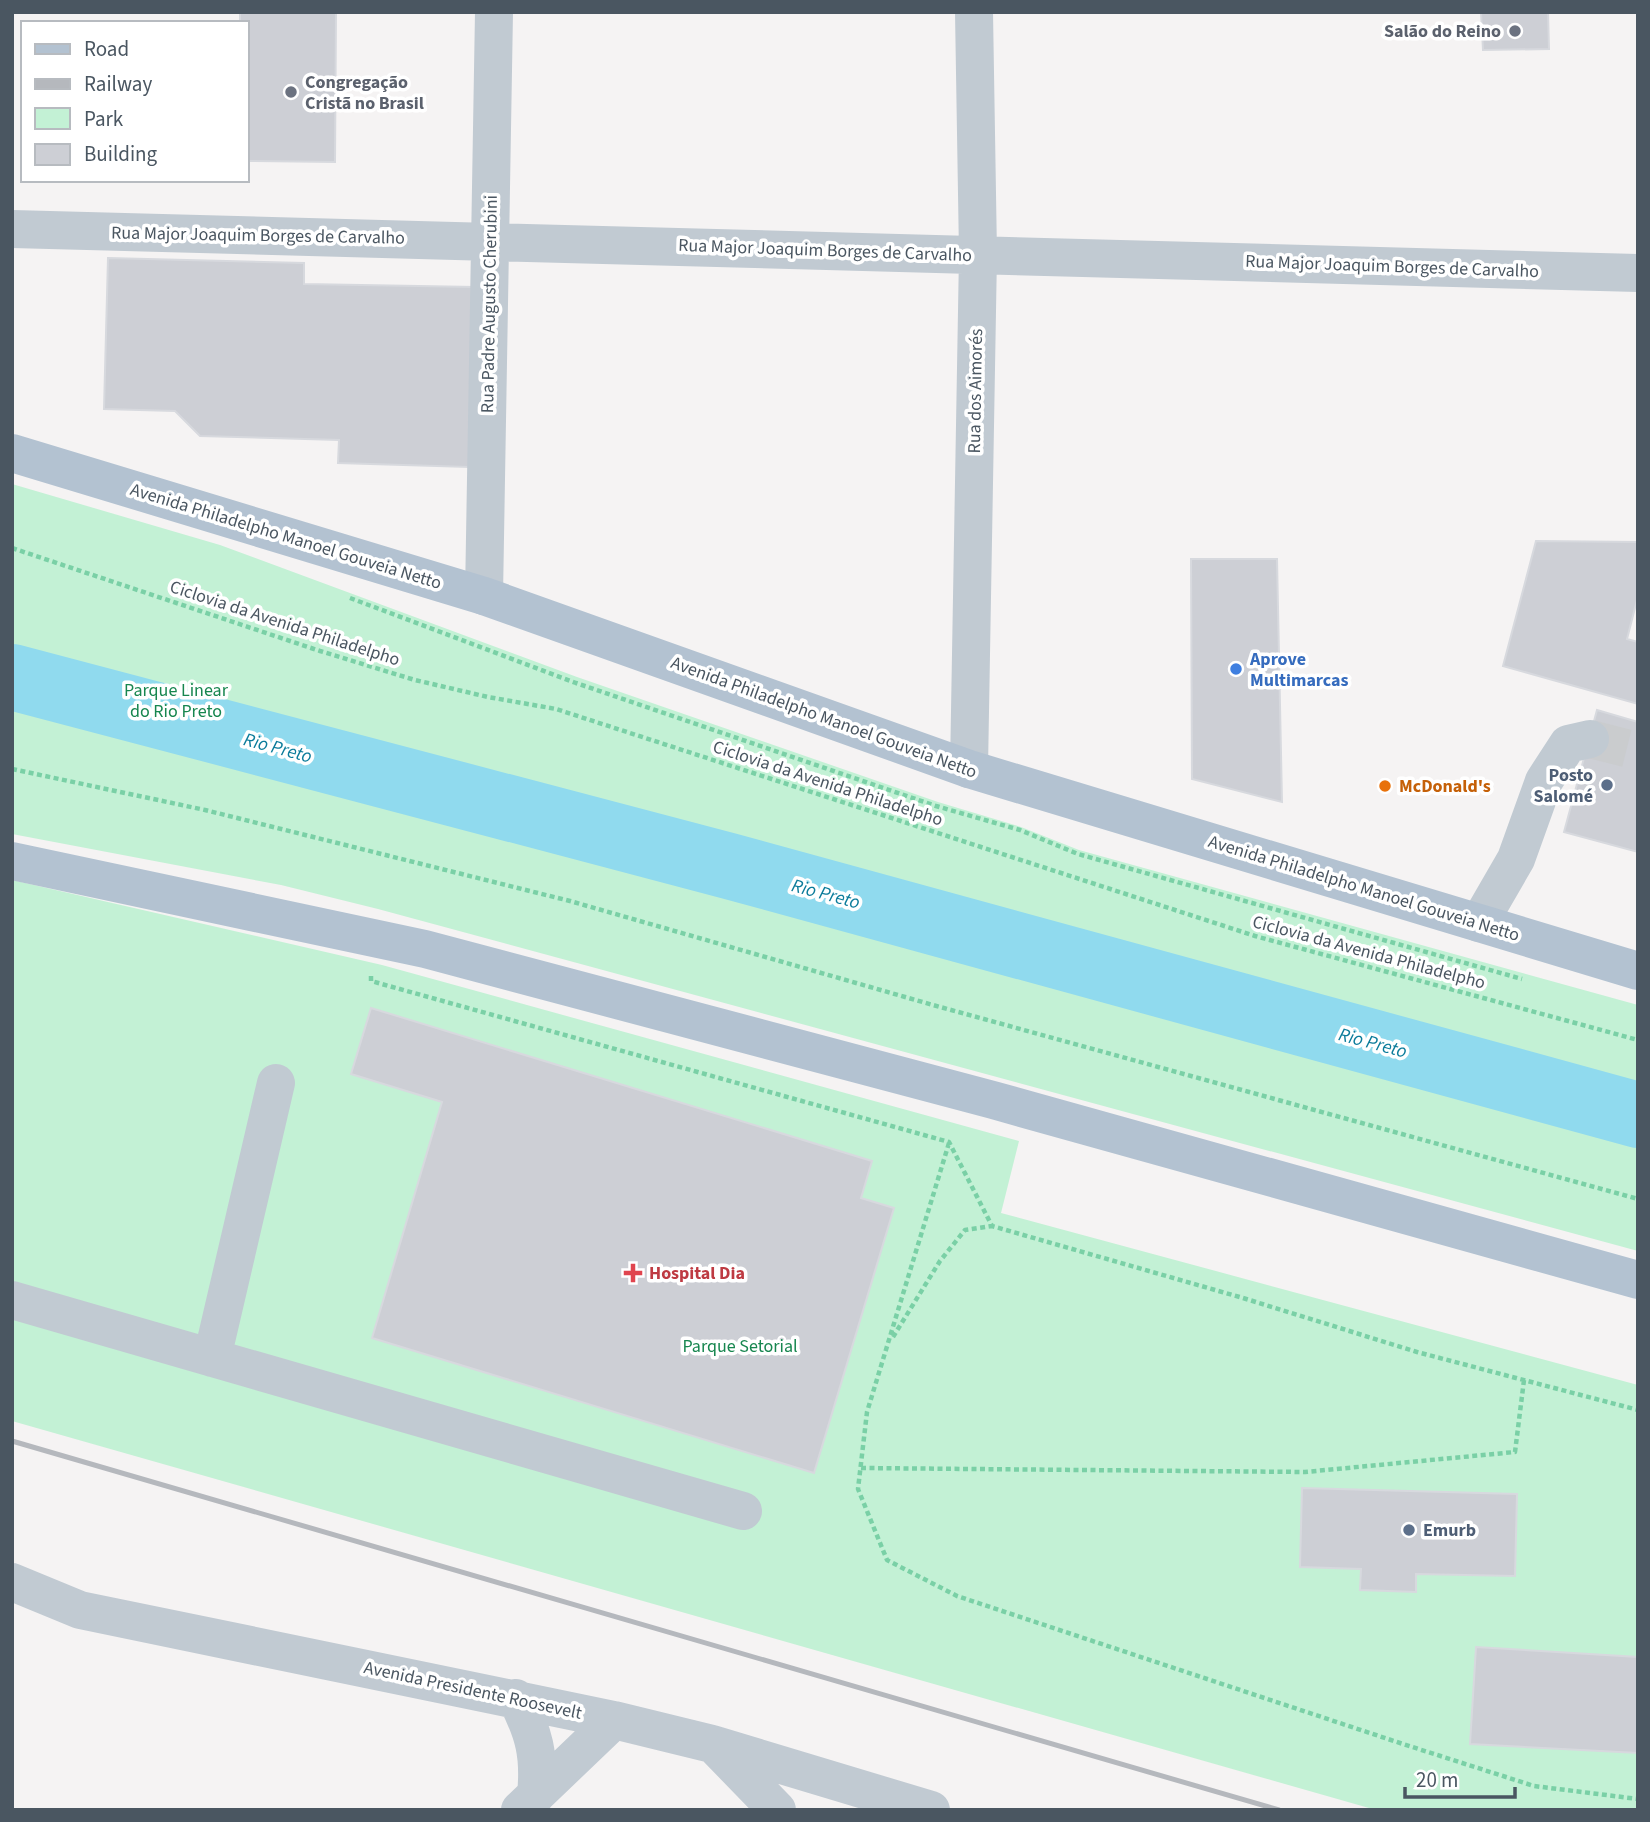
<svg xmlns="http://www.w3.org/2000/svg" width="1650" height="1822" viewBox="0 0 1650 1822" font-family="'Source Sans 3',sans-serif">
<style>
.green{fill:#c3f1d5}
.lines{fill:none;stroke-linecap:round;stroke-linejoin:round}
.river{stroke:#90daee;stroke-width:66}
.building{fill:#cdcfd5;stroke:#d7d9de;stroke-width:2}
.minor-tunnel{stroke:#caccce;stroke-width:38;stroke-dasharray:38 19;stroke-linecap:butt}
.path{stroke:#7ad0a6;stroke-width:4.5;stroke-dasharray:5 3.5;stroke-linecap:butt}
.minor{stroke:#c1cad2;stroke-width:38}
.major{stroke:#b3c2d1;stroke-width:38}
.rail{stroke:#b5b8bd;stroke-width:5}
.worship-dot{fill:#6b7280;stroke:#fff;stroke-width:2.5}
.shop-dot{fill:#3f7fe0;stroke:#fff;stroke-width:2.5}
.service-dot{fill:#5c6f8a;stroke:#fff;stroke-width:2.5}
.food-dot{fill:#e8710a;stroke:#fff;stroke-width:2.5}
.health-dot{fill:#e0444e;stroke:#fff;stroke-width:2.5}
.labels{text-anchor:middle;stroke-width:7;stroke-linejoin:round;paint-order:stroke}
.worship-label{font-size:18px;font-weight:bold;fill:#5b616d;stroke:#fff;text-anchor:end}
.street-label{font-size:18px;fill:#4a5661;stroke:#fff}
.shop-label{font-size:18px;font-weight:bold;fill:#366cbe;stroke:#fff;text-anchor:start}
.park-label{font-size:18px;fill:#17864f;stroke:#fff}
.service-label{font-size:18px;font-weight:bold;fill:#4e5e75;stroke:#fff;text-anchor:end}
.food-label{font-size:18px;font-weight:bold;fill:#c56008;stroke:#fff;text-anchor:start}
.health-label{font-size:18px;font-weight:bold;fill:#be3a42;stroke:#fff;text-anchor:start}
.water-label{font-size:19px;font-style:italic;fill:#0c7c9b;stroke:#fff}
</style>
<rect width="100%" height="100%" fill="#f5f3f3"/>
<!-- green -->
<path class="green" d="M12,484L220,545L577,677L938,802L1021,827L1079,850L1638,1005V1251L378,909L281,885L12,834Z
M12,880L382,965L1019,1141L1001,1213L1638,1385V1810H1376L12,1421Z"/>
<g class="lines">
<!-- river -->
<path class="river" d="M12,677L729,866L1638,1115"/>
</g>
<!-- building -->
<path class="building" d="M240,12H336L335,162L247,161V23H240Z
M1481,12H1548L1549,49L1483,50Z
M108,258L304,263V284L475,287L469,467L338,463L339,440L200,436L175,411L104,409Z
M1536,541L1638,542V596L1627,639L1638,642V704L1503,666Z
M1191,559H1277L1282,802L1192,779Z
M1597,710L1638,722V852L1564,832Z
M371,1008L872,1161L861,1198L894,1208L814,1473L372,1338L442,1102L351,1074Z
M1302,1488L1517,1494L1515,1576L1416,1574V1592L1360,1590L1361,1569L1300,1567Z
M1476,1647L1638,1657V1753L1470,1744Z"/>
<g class="lines">
<!-- minor-tunnel -->
<path class="minor-tunnel" d="M1590,739L1638,751"/>
<!-- path -->
<path class="path" d="M12,548L320,651L415,680L488,697L556,709L1255,936L1638,1040
M350,598L576,683L936,806L1020,830L1078,854L1522,979
M12,769L205,810L570,901L933,1005L1638,1199
M371,976V981L949,1142L992,1226L1243,1298L1417,1352L1638,1410
M949,1143L867,1412L858,1489L887,1560L957,1596L1403,1744L1534,1786L1638,1799
M893,1337L940,1261L965,1230L992,1226
M861,1468L1305,1472L1515,1452L1524,1380"/>
<!-- minor -->
<path class="minor" d="M12,229L1638,273
M484,596L494,12
M969,769L978,254L974,12
M1479,923L1516,859L1544,781L1568,744L1590,739
M12,1300L743,1511
M212,1358L276,1083
M12,1582L80,1610L614,1720L712,1744L931,1810
M516,1698C534,1733 540,1755 536,1795
M714,1745L777,1810
M520,1810L614,1720"/>
<!-- major -->
<path class="major" d="M12,453L484,596L969,769L1638,971
M12,861L425,949L993,1100L1638,1280"/>
<!-- rail -->
<path class="rail" d="M12,1441L1279,1810"/>
</g>
<!-- markers -->
<g class="worship-dot">
<circle cx="1515" cy="31" r="7"/>
<circle cx="291" cy="92" r="7"/>
</g>
<circle class="shop-dot" cx="1236" cy="669" r="7"/>
<g class="service-dot">
<circle cx="1607" cy="785" r="7"/>
<circle cx="1409" cy="1530" r="7"/>
</g>
<circle class="food-dot" cx="1385" cy="786" r="7"/>
<path class="health-dot" d="M629.5 1262.5h7v7h7v7h-7v7h-7v-7h-7v-7h7z"/>
<g class="labels">
<!-- worship labels -->
<g class="worship-label">
<text x="1501" y="37">Salão do Reino</text>
<text x="305" y="88" text-anchor="start">Congregação<tspan x="305" dy="21">Cristã no Brasil</tspan></text>
</g>
<!-- street labels -->
<g class="street-label">
<text transform="translate(258 235) rotate(1)" y="6">Rua Major Joaquim Borges de Carvalho</text>
<text transform="translate(825 250) rotate(2)" y="6">Rua Major Joaquim Borges de Carvalho</text>
<text transform="translate(1392 266) rotate(2)" y="6">Rua Major Joaquim Borges de Carvalho</text>
<text transform="translate(489 304) rotate(-89)" y="6">Rua Padre Augusto Cherubini</text>
<text transform="translate(975 391) rotate(-89)" y="6">Rua dos Aimorés</text>
<text transform="translate(286 536) rotate(17)" y="6">Avenida Philadelpho Manoel Gouveia Netto</text>
<text transform="translate(285 623) rotate(18)" y="6">Ciclovia da Avenida Philadelpho</text>
<text transform="translate(824 717) rotate(20)" y="6">Avenida Philadelpho Manoel Gouveia Netto</text>
<text transform="translate(828 783) rotate(18)" y="6">Ciclovia da Avenida Philadelpho</text>
<text transform="translate(1364 888) rotate(17)" y="6">Avenida Philadelpho Manoel Gouveia Netto</text>
<text transform="translate(1369 952) rotate(15)" y="6">Ciclovia da Avenida Philadelpho</text>
<text transform="translate(473 1690) rotate(12)" y="6">Avenida Presidente Roosevelt</text>
</g>
<!-- shop labels -->
<g class="shop-label">
<text x="1250" y="665">Aprove<tspan x="1250" dy="21">Multimarcas</tspan></text>
</g>
<!-- park labels -->
<g class="park-label">
<text x="176" y="696">Parque Linear<tspan x="176" dy="21">do Rio Preto</tspan></text>
<text x="740" y="1352">Parque Setorial</text>
</g>
<!-- service labels -->
<g class="service-label">
<text x="1593" y="781">Posto<tspan x="1593" dy="21">Salomé</tspan></text>
<text x="1423" y="1536" text-anchor="start">Emurb</text>
</g>
<!-- food labels -->
<g class="food-label">
<text x="1399" y="792">McDonald's</text>
</g>
<!-- health labels -->
<g class="health-label">
<text x="649" y="1279">Hospital Dia</text>
</g>
<!-- water labels -->
<g class="water-label">
<text transform="translate(278 747) rotate(15)" y="7">Rio Preto</text>
<text transform="translate(826 893) rotate(15)" y="7">Rio Preto</text>
<text transform="translate(1373 1042) rotate(15)" y="7">Rio Preto</text>
</g>
</g>
<!-- border -->
<rect width="1650" height="1822" fill="none" stroke="#4a5661" stroke-width="28"/>
<!-- legend -->
<rect x="21" y="21" width="228" height="161" fill="#ffffff" stroke="#b7bbc0" stroke-width="2"/>
<rect x="35" y="44" width="35" height="10" fill="#b3c2d1" stroke="#b7bbc0" stroke-width="2"/>
<text x="84" y="56" font-size="21" fill="#4a5661">Road</text>
<rect x="35" y="79" width="35" height="10" fill="#b5b8bd" stroke="#b7bbc0" stroke-width="2"/>
<text x="84" y="91" font-size="21" fill="#4a5661">Railway</text>
<rect x="35" y="108" width="35" height="21" fill="#c3f1d5" stroke="#b7bbc0" stroke-width="2"/>
<text x="84" y="126" font-size="21" fill="#4a5661">Park</text>
<rect x="35" y="144" width="35" height="21" fill="#cdcfd5" stroke="#b7bbc0" stroke-width="2"/>
<text x="84" y="161" font-size="21" fill="#4a5661">Building</text>
<!-- scale -->
<path d="M1405 1787v10h110v-10" fill="none" stroke="#4a5661" stroke-width="3.5"/>
<text x="1416" y="1787" font-size="21" fill="#4a5661" stroke="#ffffff" stroke-width="5" paint-order="stroke">20 m</text>
</svg>
